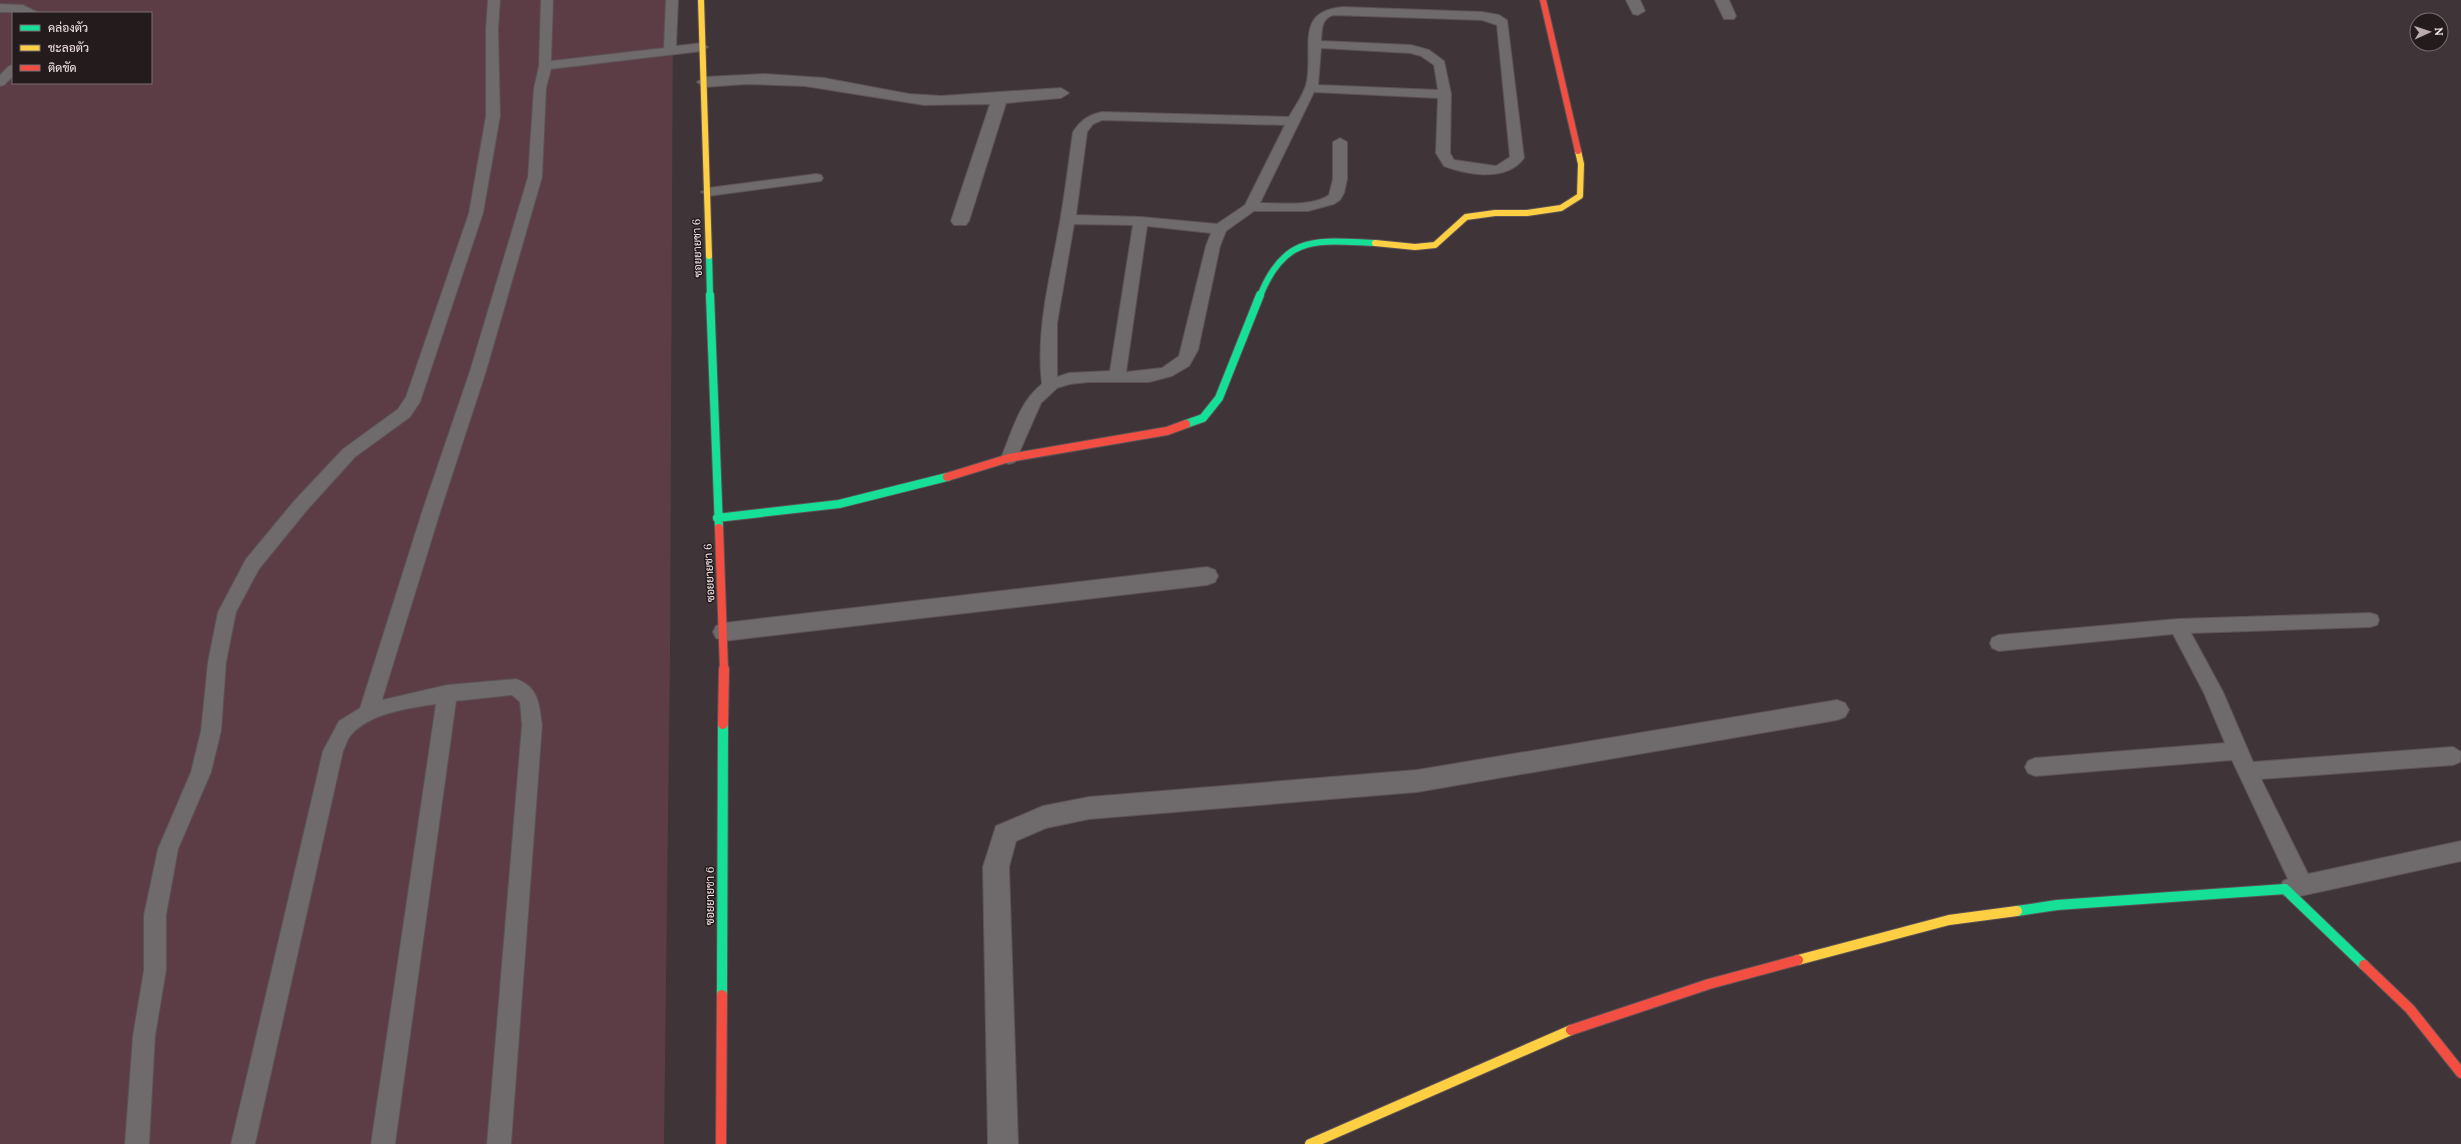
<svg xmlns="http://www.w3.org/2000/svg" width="2461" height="1144" viewBox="0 0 2461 1144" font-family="Lora,Sarabun,serif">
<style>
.green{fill:#5c3d46;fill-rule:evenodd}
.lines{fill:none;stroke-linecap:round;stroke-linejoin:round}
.lane-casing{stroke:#5c5256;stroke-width:2}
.street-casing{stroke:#5c5256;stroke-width:2}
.fast-far2-casing{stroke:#5c5256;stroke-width:8}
.fast-far1-casing{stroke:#5c5256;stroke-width:10}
.fast-casing{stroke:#5c5256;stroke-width:12}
.slow-far1-casing{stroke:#5c5256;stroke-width:8}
.slow-casing{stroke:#5c5256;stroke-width:12}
.jam-far2-casing{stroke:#5c5256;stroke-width:8}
.jam-far1-casing{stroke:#5c5256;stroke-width:10}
.jam-casing{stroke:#5c5256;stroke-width:12}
.lane{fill:#6f6a6b;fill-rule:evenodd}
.street{fill:#6f6a6b;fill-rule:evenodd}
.fast-far2{stroke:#16e098;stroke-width:6}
.fast-far1{stroke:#16e098;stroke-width:8}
.fast{stroke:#16e098;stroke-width:10}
.slow-far1{stroke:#ffcf43;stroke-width:6}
.slow{stroke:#ffcf43;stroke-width:10}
.jam-far2{stroke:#f24e42;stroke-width:6}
.jam-far1{stroke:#f24e42;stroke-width:8}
.jam{stroke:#f24e42;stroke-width:10}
.labels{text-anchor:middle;stroke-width:3;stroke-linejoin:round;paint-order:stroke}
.street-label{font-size:11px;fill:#fbedf1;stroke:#241b1d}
</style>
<rect width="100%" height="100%" fill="#3f3437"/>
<!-- green -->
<path class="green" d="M0,0H673L670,657L664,1144H0ZM13,13H151V83H13Z"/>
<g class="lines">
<defs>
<path id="lane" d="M488,0H500L498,29L500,116L483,213L420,402L410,417L355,457L307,510L259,569L236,612L226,662L221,731L211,772L178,849L166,915V970L155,1036L149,1144H125L133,1036L144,970V915L158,849L191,772L201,731L208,662L218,612L246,559L295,500L343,449L398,409L406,397L469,213L486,116V29Z
M541,0H553L551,61L664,48L666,0H678L676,46L702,43L708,47L702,51L551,69L546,88L542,177L486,371L441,509L382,700L447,685L516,679C539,687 539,704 542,725L511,1144H487L522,725L520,702L512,695L456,701L395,1144H371L436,704C409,708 370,713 351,735C347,739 346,746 343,751L255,1144H231L323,751L339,721L360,708L423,509L470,371L528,177L534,88L539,66Z
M0,4L23,5L39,13L0,12Z
M1343,7L1482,12L1499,15L1507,20L1524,158C1507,182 1468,175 1444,166L1436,153L1438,98L1314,92L1260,203C1282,203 1311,207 1329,195L1333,179V142L1340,138L1347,142V179L1344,193L1340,200L1334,204L1308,211H1254L1226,231L1220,246L1198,350L1189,366L1172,376L1149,382H1089L1070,384L1057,388L1041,403L1015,462L1009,464L1003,462L1001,458C1012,432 1019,402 1042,384C1036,334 1048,287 1057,238C1064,203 1068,167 1073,132C1081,120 1088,115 1102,112L1289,117C1295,106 1305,93 1307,81C1313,46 1295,11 1343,7ZM1334,15L1482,20L1497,25L1510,157L1496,166L1454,160L1450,153L1451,94L1444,61L1429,50L1411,45L1321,41C1322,29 1321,18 1334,15ZM1321,48L1410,53L1421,56L1434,65L1438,90L1318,85ZM1102,120L1285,125L1245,205L1217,224L1141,217L1076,215L1087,132L1093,124ZM1074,224L1133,225L1110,371L1069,373L1057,377V323ZM1147,226L1211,233L1206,246L1179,356L1162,368L1126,372Z
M13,65V76L4,85L0,86V75L9,66Z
M816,174L821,175L823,178L821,181L708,196L701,192L708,188Z
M2370,613L2377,615L2379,620L2377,625L2370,627L2191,633L2223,692L2253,762L2453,747L2461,752L2460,762L2453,765L2261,779L2308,874L2461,841V861L2291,898L2283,895L2280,888L2283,881L2288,879L2232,760L2035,776L2028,773L2025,767L2028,761L2035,758L2225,743L2204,693L2173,634L1999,651L1992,648L1990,643L1992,638L1999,635L2178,619Z"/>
<path id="street" d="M1626,0H1640L1645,11L1638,15L1633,14Z
M1715,0H1729L1736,16L1734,19H1724Z
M765,74L824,78L909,94L941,96L1061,88L1069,93L1061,98L1006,103L969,221L966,225H954L951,221L990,104L924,105L805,86L746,84L705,87L697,82L705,77Z
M1207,567L1215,570L1218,576L1215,582L1207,585L724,641L716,638L713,632L716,626L724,623Z
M1837,700L1845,703L1849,710L1845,717L1837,720L1417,792L1089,819L1046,828L1016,841L1009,867L1018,1144H988L983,867L996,826L1043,806L1089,797L1417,770Z"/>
<path id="fast-far2" d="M709,256L710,296
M1260,296C1285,233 1318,241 1375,243"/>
<path id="fast-far1" d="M710,295L719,528
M1186,424L1203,418L1219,398L1260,295
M717,518L839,504L947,477"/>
<path id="fast" d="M2017,911L2057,905L2285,889L2364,965
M722,995L723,724"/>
<path id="slow-far1" d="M701,0L709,256
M1375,243L1415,247L1435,245L1466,217L1495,213H1527L1561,208L1580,196L1581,164L1578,151"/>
<path id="slow" d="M1798,960L1949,920L2017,911
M1310,1144L1571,1030"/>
<path id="jam-far2" d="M1543,0L1578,151"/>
<path id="jam-far1" d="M947,477L1009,458L1167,431L1186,424
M719,528L724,670"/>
<path id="jam" d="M723,724L724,669
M2364,965L2410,1009L2461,1073
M1571,1030L1709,984L1798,960
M721,1144L722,995"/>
</defs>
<!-- lane casing -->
<use href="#lane" class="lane-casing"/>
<!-- street casing -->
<use href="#street" class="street-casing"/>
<!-- fast-far2 casing -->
<use href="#fast-far2" class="fast-far2-casing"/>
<!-- fast-far1 casing -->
<use href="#fast-far1" class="fast-far1-casing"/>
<!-- fast casing -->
<use href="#fast" class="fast-casing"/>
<!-- slow-far1 casing -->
<use href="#slow-far1" class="slow-far1-casing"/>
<!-- slow casing -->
<use href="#slow" class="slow-casing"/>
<!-- jam-far2 casing -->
<use href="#jam-far2" class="jam-far2-casing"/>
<!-- jam-far1 casing -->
<use href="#jam-far1" class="jam-far1-casing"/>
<!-- jam casing -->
<use href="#jam" class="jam-casing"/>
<!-- lane -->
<use href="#lane" class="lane"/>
<!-- street -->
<use href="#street" class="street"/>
<!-- fast-far2 -->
<use href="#fast-far2" class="fast-far2"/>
<!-- fast-far1 -->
<use href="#fast-far1" class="fast-far1"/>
<!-- fast -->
<use href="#fast" class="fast"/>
<!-- slow-far1 -->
<use href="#slow-far1" class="slow-far1"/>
<!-- slow -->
<use href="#slow" class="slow"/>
<!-- jam-far2 -->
<use href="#jam-far2" class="jam-far2"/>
<!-- jam-far1 -->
<use href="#jam-far1" class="jam-far1"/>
<!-- jam -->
<use href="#jam" class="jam"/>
</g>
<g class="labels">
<!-- street labels -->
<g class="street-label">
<text transform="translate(697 248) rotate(-92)" y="4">ซอยยายชา 6</text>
<text transform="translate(709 573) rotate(-93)" y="4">ซอยยายชา 6</text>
<text transform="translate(710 896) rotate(-90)" y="4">ซอยยายชา 6</text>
</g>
</g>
<!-- legend -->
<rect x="12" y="12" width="140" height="72" fill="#241b1d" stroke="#7a6f72"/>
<rect x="20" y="25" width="20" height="6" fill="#16e098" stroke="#7a6f72"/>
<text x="48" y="32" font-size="12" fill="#fbedf1">คล่องตัว</text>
<rect x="20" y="45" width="20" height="6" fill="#ffcf43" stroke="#7a6f72"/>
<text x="48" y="52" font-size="12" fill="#fbedf1">ชะลอตัว</text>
<rect x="20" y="65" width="20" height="6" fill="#f24e42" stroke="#7a6f72"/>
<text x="48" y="72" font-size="12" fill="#fbedf1">ติดขัด</text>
<!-- north arrow -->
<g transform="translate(2429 32) rotate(87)"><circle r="19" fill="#241b1d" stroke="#7a6f72"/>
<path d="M0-3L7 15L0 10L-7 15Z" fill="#b9acb0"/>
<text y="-6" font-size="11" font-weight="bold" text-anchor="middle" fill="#fbedf1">N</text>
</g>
</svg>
